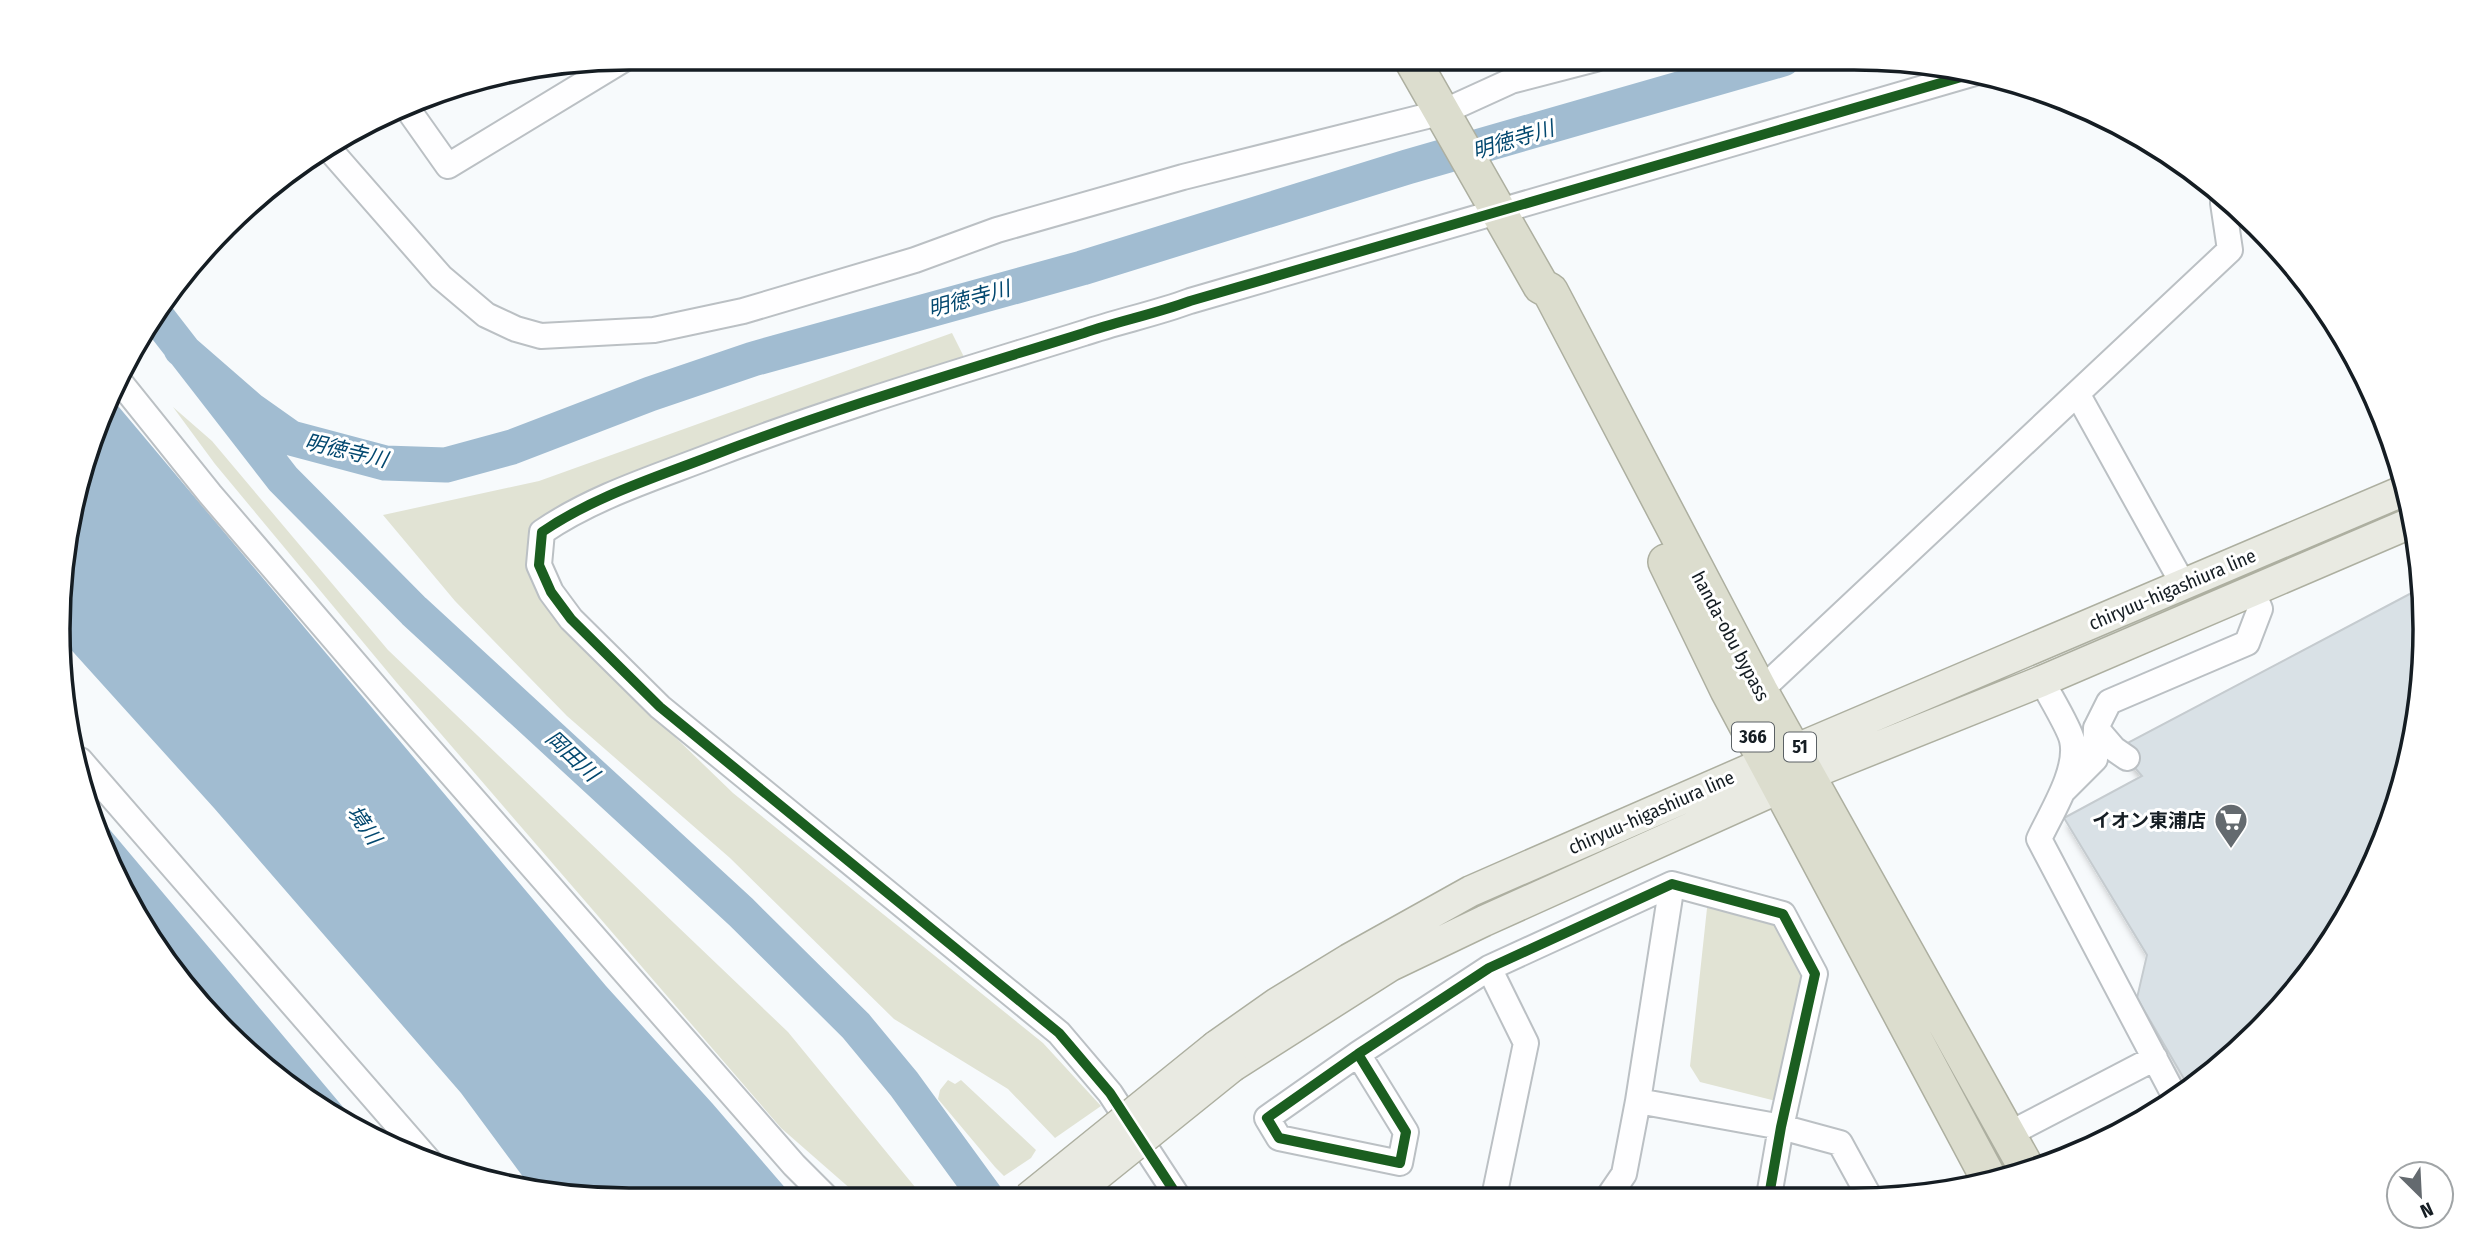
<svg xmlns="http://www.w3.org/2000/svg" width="2483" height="1258" viewBox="0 0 2483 1258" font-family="'Fira Sans Condensed','Noto Sans JP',sans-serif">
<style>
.green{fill:#e1e3d4}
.water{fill:#a1bcd1}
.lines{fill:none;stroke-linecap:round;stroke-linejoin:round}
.river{stroke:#a1bcd1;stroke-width:35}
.building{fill:#d9e1e6;stroke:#c5cbcf;stroke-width:2;filter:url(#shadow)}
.minor-casing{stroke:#bbc0c4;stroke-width:28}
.major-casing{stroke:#adafa0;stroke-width:33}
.highway-casing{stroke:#adafa0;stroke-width:38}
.minor{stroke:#fefeff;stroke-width:24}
.major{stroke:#e9eae2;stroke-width:30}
.highway{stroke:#dcddce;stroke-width:35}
.major-bridge-casing{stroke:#adafa0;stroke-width:33;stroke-linecap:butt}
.major-bridge{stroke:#e9eae2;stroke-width:30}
.cycleway-casing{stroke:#fff;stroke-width:15}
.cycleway{stroke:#1b5e20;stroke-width:10}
.labels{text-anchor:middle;stroke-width:6;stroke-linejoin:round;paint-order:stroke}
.shield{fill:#fff;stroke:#5b6165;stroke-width:2}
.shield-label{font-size:18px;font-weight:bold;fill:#151d23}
.street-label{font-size:19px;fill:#151d23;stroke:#fff}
.poi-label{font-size:19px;font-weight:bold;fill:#151d23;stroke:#fff;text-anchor:end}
.water-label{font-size:21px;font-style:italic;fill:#03486f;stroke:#fff}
.rim{fill:none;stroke:#151d23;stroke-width:3.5}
</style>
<defs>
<filter id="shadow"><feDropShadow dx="4.5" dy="8" stdDeviation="3.5" flood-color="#0004"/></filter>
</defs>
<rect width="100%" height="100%" fill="#f7fafc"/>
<!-- green -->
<path class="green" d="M952,333L965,359L565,516L539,565L614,678L733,793L1043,1043L1101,1106L1055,1138L1008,1089L894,1019L730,858L567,716L455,601L383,515L539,481Z
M173,407L212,441L388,650L788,1032L924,1198H861L781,1128L397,683L215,464Z
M1708,899L1783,914L1815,974L1796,1106L1700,1082L1690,1066Z
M948,1080L955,1084L961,1080L1036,1150L1031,1158L1004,1176L995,1167L938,1099L940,1090Z"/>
<!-- water -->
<path class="water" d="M113,400L606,986L712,1103L794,1198L592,1199L532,1189L461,1093L214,808L65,643L69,517Z
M95,812L364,1132L225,1033L116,881Z"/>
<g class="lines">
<!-- river -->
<path class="river" d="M155,314L283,479L414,611L741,912L856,1026L904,1084L987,1198
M181,349L250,409L291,438L385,463L446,465L512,447L650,394L753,359L1082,268L1407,167L1783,59"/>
</g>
<!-- building -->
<path class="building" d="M2421,588L2424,666L2406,776L2367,881L2284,1005L2201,1082L2190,1089L2137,998L2147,955L2064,818L2142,776L2118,748Z"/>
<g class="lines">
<defs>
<path id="minor" d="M407,108L448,166L626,58
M330,150L441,277L486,315L516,329L541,336L654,330L743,311L915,260L997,230L1183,177L1443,112L1511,81L1596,59
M120,382L210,494L396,711L794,1165L827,1198
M2078,395L2183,584
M2042,681C2049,695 2069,727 2072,740C2079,770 2051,813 2039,839L2175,1097
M1760,691L2230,250L2223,203L2227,199
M2096,728L2114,749L2127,758
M80,760L429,1161
M2064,790L2095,759L2096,728L2109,702L2247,643L2260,609L2252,590
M1489,968L1526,1043L1494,1197
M1358,1054L1406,1132L1400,1163L1279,1138L1267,1118L1358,1054L1489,968L1672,884L1783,914L1815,974L1781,1127L1769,1196
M1638,1101L1781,1127L1840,1143L1869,1196
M2009,1134L2155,1058
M1609,1196L1624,1174L1638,1101L1672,884
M1178,1197L1110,1093L1059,1033L660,707L571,619L551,592L539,565L542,532C593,497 654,478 711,456C833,409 959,372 1084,333C1119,321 1155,314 1190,301L1975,73"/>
<path id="major" d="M1216,1046L1277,1003L1349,959L1471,891L1794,750L2405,490
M1233,1066L1390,966L1484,921L1808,775L2042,681L2413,522"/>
<path id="highway" d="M1411,58L1541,286L1550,291L1760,691L2027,1169
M1666,562L1728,690L1989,1179"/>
</defs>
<!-- minor casing -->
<use href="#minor" class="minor-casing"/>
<!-- major casing -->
<use href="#major" class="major-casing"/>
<!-- highway casing -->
<use href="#highway" class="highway-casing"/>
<!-- minor -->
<use href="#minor" class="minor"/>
<!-- major -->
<use href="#major" class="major"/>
<!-- highway -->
<use href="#highway" class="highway"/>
<defs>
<path id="major-bridge" d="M1028,1198L1216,1046
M1069,1198L1233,1066"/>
</defs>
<!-- major-bridge casing -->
<use href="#major-bridge" class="major-bridge-casing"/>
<!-- major-bridge -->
<use href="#major-bridge" class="major-bridge"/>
<defs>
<path id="cycleway" d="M1358,1054L1406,1132L1400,1163L1279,1138L1267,1118L1358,1054L1489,968L1672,884L1783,914L1815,974L1781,1127L1769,1196
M1178,1197L1110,1093L1059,1033L660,707L571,619L551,592L539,565L542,532C593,497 654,478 711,456C833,409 959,372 1084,333C1119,321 1155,314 1190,301L1975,73"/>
</defs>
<!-- cycleway casing -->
<use href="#cycleway" class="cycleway-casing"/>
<!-- cycleway -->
<use href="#cycleway" class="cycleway"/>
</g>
<!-- icons -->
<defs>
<symbol id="supermarket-pin" viewBox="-11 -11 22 30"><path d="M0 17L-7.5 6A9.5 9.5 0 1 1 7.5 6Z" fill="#646a6f" stroke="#fff"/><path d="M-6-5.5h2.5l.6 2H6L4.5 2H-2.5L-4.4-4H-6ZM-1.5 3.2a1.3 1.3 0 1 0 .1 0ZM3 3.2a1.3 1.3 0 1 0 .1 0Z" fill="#fff"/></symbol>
</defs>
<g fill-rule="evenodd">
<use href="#supermarket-pin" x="2212" y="801" width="38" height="52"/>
</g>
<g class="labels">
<!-- shield labels -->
<g class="shield">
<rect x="1732" y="722.5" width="42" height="29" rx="5"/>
<rect x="1784" y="732.5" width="32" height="29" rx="5"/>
</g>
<g class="shield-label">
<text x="1753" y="743">366</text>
<text x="1800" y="753">51</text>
</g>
<!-- street labels -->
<g class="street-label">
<text transform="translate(2172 589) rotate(-23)" y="7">chiryuu-higashiura line</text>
<text transform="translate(1731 636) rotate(62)" y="7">handa-obu bypass</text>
<text transform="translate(1651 812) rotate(-24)" y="7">chiryuu-higashiura line</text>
</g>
<!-- poi labels -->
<g class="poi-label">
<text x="2206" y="827">イオン東浦店</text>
</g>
<!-- water labels -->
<g class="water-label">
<text transform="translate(1513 140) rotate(-17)" y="7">明徳寺川</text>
<text transform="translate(969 299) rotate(-15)" y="7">明徳寺川</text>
<text transform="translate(346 451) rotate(13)" y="7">明徳寺川</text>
<text transform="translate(572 756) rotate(43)" y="7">岡田川</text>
<text transform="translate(364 825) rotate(55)" y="7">境川</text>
</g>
</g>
<!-- crop -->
<path d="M0 0H2483V1258H0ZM629 70H1854A559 559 0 0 1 2413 629V629A559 559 0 0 1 1854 1188H629A559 559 0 0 1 70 629V629A559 559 0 0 1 629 70Z" fill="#fff" fill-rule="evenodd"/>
<path class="rim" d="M629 70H1854A559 559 0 0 1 2413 629V629A559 559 0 0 1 1854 1188H629A559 559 0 0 1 70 629V629A559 559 0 0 1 629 70Z"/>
<!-- north arrow -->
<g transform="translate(2420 1195) rotate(156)"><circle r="33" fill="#ffffff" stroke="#a1a5a7" stroke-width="2"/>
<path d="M0-5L12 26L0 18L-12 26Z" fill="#646a6f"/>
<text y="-10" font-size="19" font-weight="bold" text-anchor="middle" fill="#151d23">N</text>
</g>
</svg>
